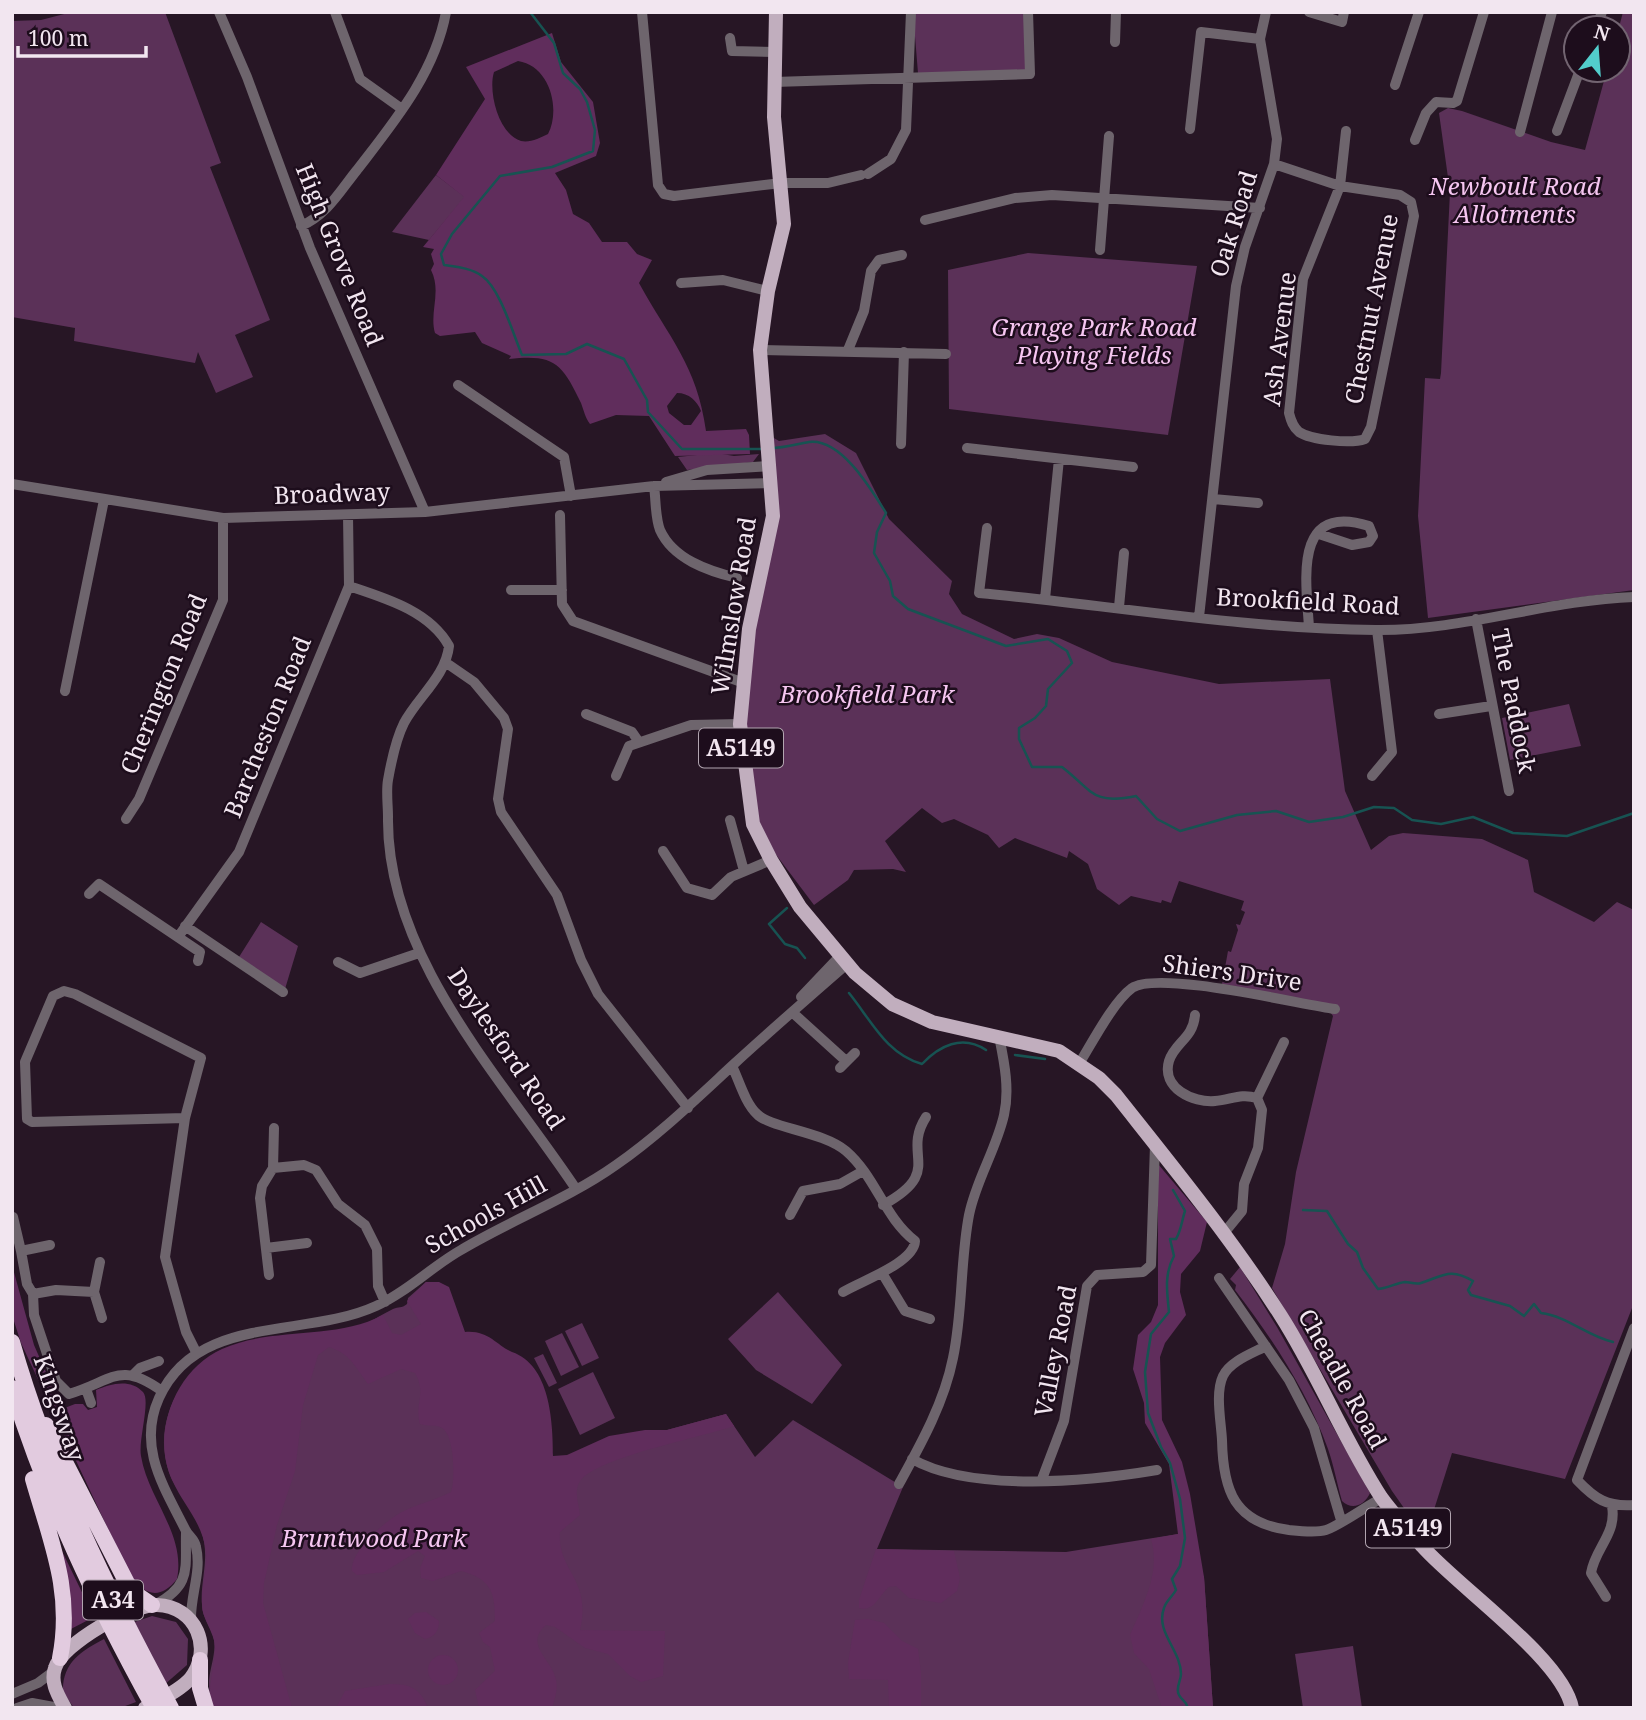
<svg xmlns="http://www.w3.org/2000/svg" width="1646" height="1720" viewBox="0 0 1646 1720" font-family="'Noto Serif',serif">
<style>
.green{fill:#5b3158}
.forest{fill:#602d5c;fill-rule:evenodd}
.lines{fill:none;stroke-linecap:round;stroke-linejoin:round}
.stream{stroke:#175352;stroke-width:2.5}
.minor{stroke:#6e656d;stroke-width:10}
.major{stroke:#c1aebe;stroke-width:14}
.highway{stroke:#e2cbdf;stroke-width:16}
.labels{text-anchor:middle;stroke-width:5;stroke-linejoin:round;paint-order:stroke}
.shield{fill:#1d0d1c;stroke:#b2a5b0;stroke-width:2}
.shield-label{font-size:23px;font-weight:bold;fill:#f2e6f0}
.park-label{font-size:24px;font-style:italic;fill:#f6c6f1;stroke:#1d0d1c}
.street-label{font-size:24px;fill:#f2e6f0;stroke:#1d0d1c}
</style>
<rect width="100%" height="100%" fill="#271625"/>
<!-- green -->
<path class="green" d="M72,12H165L221,163L210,167L270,320L235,335L253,377L216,393L198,352L195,363L74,341L75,328L12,317V21L41,20Z
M913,12H1025L1028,72L918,73Z
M1623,12H1634V590L1428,618L1418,516L1425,378L1440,379L1441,373L1450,192L1439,113L1448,108L1462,111L1551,142L1585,150L1607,70H1618V31Z
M436,175L465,197L429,240L392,232Z
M1028,253L1197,266L1168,435L949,409L948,270Z
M767,434L779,441L825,434L856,453L889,519L952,581L949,594L962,614L1014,639L1037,634L1059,638L1112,662L1219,684L1330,679L1345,791L1371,850L1389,836L1403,833L1482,839L1528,860L1534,892L1594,922L1617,902L1634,910V1303L1565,1479L1452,1453L1425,1538L1392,1491L1272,1288L1285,1244L1296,1172L1333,1016L1327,1008L1221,990L1228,951L1231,952L1238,930L1236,924L1240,925L1245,912L1241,910L1244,901L1179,881L1171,903L1162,900L1161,903L1131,896L1119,905L1097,889L1088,864L1069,851L1067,858L1015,838L999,848L988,835L954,819L942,823L922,808L885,841L906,872L893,869L854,870L848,880L814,905L753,824L740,724L773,516Z
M716,453L734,456L759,454L753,462L687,470L678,457Z
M1569,704L1581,746L1510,760L1502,718Z
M261,922L298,946L285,989L239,957Z
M1240,1267L1277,1327L1370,1493C1365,1505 1352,1511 1342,1501C1337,1484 1334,1466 1328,1449C1307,1391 1272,1338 1235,1290L1236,1285L1230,1279Z
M426,1282L527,1468L726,1414L755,1457L793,1420L903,1487L877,1549L1066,1552L1178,1534L1204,1577L1213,1708H211C210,1699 209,1690 209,1681C210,1667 216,1654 214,1640C212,1627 202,1618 202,1605C200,1584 208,1564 204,1542C200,1516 178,1497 169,1472C150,1419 187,1357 240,1344C277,1334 317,1337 355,1328C369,1324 380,1315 393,1309C399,1306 401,1309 407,1304L408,1298Z
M778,1292L842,1365L812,1404L756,1370L728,1339Z
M582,1323L599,1358L582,1366L565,1331Z
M562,1333L579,1367L561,1376L545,1341Z
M543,1354L557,1383L549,1387L534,1358Z
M593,1372L615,1418L580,1435L558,1389Z
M152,1616L176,1622L188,1639L187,1665L164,1685L129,1624Z
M104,1639L136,1702L120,1708H74L63,1692C62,1663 81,1651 104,1639Z
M1353,1646L1362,1708H1303L1295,1654Z"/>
<!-- forest -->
<path class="forest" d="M552,33L561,62L593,102L600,143L596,156L555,173L566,190L573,214L589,223L602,242H627L637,254L652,260L639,283C669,338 697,365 706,431L746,429L749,435L750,454L675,456L649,416L616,415L590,424C585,417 584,411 581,403C562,363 554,354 509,359L511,356L482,343L475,332L440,336L435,333C429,312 442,292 431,270L434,264L431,254L434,249L423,247L464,197L436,175L485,99L466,67ZM518,61C550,66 561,109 548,134C540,138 530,143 521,141C498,134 488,91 494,72ZM677,393C689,393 697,401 701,411L691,425H684L669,413L667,406Z
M1158,1164L1207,1222L1200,1251L1181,1274L1180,1292L1186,1315L1165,1343L1160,1357L1162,1420L1182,1462L1190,1494L1204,1577L1213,1708H1162L1149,1669L1134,1653L1130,1635C1143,1605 1161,1572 1151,1539L1178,1534L1169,1464L1145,1423L1144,1403L1133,1369L1138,1335L1151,1322L1158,1305Z
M12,1265L34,1345L62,1409L75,1404H83L88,1410L97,1407L96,1390C110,1384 130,1378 143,1392C151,1401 138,1440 141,1456C148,1499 186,1534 177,1579C160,1601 143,1595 129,1574L21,1343L12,1315Z
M426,1282H439L449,1287L465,1332C489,1330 497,1346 512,1352C550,1365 553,1421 553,1456L567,1455L609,1436L645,1430H667L726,1414L734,1426C704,1437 591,1458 579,1483C574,1493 579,1505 580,1515L560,1532C557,1572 592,1578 580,1630L665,1631L663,1676L641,1682L630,1676L608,1654L585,1648L555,1627L546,1625C523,1645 553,1660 556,1680C558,1689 555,1699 552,1708H479L475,1690L495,1671L490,1647L483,1642L479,1633L495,1621C495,1592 491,1579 461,1571L433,1581L421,1578L420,1568L425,1556L418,1551L384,1572L357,1575L352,1571C350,1552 384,1522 400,1513C416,1504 434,1501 451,1492C455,1482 455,1435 442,1428C435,1424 428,1427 420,1424C414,1403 427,1394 415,1373L401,1369L368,1384C355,1367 351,1354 329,1347L318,1355L303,1405L295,1471L277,1525L264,1583L263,1603L292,1708H211C207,1687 214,1671 215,1650C216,1633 202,1621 202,1604C201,1587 208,1570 206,1551C202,1522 184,1506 172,1480C151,1433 175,1370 222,1349C273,1326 333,1341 383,1315L392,1333L401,1335L421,1324L407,1301Z
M60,1547L94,1617L69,1630Z
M876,1549L954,1551L960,1578L957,1591L941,1603L909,1598L896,1586L889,1587C878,1596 875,1612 859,1608V1600Z
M426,1612L439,1621C439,1630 435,1637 425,1639L415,1633L408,1619L415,1613Z
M868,1619L884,1623L902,1641L918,1649L921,1673V1708H889L888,1680L849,1679L848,1663L855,1620Z
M428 1670a15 15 0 1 1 30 0a15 15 0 1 1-30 0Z
M389,1684C409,1684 420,1687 428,1708H336L345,1691Z"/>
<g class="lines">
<!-- stream -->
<path class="stream" d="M530,12L554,43L563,73L580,89L587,102L595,130L593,151L552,167L500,176L452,234L441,254L444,265C457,267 471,268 482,276C500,288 513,334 522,355L566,354L587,344L624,359L647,400L648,412L682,449H761
M771,448C785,448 796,444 809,442C841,438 871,489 886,513L877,532L874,553L890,581L893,596L908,609L1006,646L1048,639L1067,651L1072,663L1048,689L1046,706L1035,718L1019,728V739L1032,767H1062C1093,791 1092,805 1136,796L1157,819L1180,831L1237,815L1276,811L1309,822L1343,817L1374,807L1394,808L1412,820L1441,824L1473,817L1513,833L1567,836L1634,813
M787,908L769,924L785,944L797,948L805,958
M849,993C871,1020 886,1054 922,1064C939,1046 962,1034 986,1050
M1015,1055L1045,1059
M1173,1190L1185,1211C1182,1220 1181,1231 1176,1239H1170L1174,1256C1164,1274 1167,1292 1169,1312L1151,1334L1145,1372L1148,1413L1161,1447L1170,1463L1180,1499L1185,1538L1180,1566L1172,1579L1176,1590C1172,1597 1166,1601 1164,1608C1155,1632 1181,1650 1181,1674C1181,1681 1175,1688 1179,1695C1182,1701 1186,1700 1188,1708
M1303,1210L1327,1211L1348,1244L1357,1252L1363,1268L1378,1289C1389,1288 1396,1283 1405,1282C1410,1282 1416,1285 1421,1283C1443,1276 1450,1267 1473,1281L1468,1290L1471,1295L1510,1306L1524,1316L1534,1304L1541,1313C1567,1316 1587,1336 1613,1342"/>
<!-- minor -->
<path class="minor" d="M219,12L247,77L310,248L425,512
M335,12L360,79L402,109
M642,12L658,185L664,194L674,196L781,183H828L861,175
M1309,12L1342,22L1344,12
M1596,28L1602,12
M730,38L732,51L776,52
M1115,42L1116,12
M774,82L1030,74L1028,12
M1395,85L1419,12
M1190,129L1201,32L1260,39
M1557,131L1580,70
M1520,132L1552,12
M1415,140L1426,113L1436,102L1453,103L1457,101L1484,12
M1274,164L1340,186L1400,195L1411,202L1414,216L1371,427L1365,439C1351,444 1311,440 1299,432C1293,427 1291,421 1289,413L1303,279L1340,186L1346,131
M868,174L891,159L906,130L911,12
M925,220L1015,198L1052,195L1260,208
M301,226C327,215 340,191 357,170C394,122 435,73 446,12
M1100,250L1109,136
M681,283L723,280L768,291
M760,350L946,354
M848,350L864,311L871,271L879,260L902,255
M458,385L564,457L571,496
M901,444L904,352
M967,448L1133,467
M666,482L707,470L770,466
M12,484L223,518L425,512L654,486L771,483
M654,486C656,500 655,517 660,530C673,559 708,571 737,578
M1213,499L1258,503
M560,515L562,604L573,621L744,683
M987,528L979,593C1111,605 1243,629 1376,630C1463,631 1547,600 1634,597
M349,586C385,598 430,611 449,646C446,676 417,698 404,723C396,739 391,763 388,780C386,791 388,805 388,817C386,957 502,1078 576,1189
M511,590H562
M1045,599L1059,459
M1119,607L1124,553
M1199,617L1236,286L1245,247L1274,164L1277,139L1260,39L1266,12
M1476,619L1509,791
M1309,627C1306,580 1293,502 1369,526L1373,536L1369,542L1352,545L1319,534
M445,662L474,682L504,718L508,729L498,799L501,812L557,895L581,960L598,994L688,1108
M65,691L104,500
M586,714L632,732L639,742
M1439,714L1491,706
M616,776L629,746L691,725L740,724
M1372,776L1392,752L1377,630
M126,819L139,799L223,600V518
M730,820L744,871
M663,851L687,888L712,895L731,877L771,860
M89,894L99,884L200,952L198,961
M185,926L283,992
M178,937L239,852L349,586L348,515
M338,962L360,973L419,953
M801,997L840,956
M792,1012L846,1061
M1195,1015C1193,1039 1175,1042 1169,1061C1161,1088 1193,1103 1215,1101C1231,1100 1240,1093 1257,1098L1262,1110L1258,1148L1244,1184L1242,1211L1224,1233
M1079,1064C1092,1043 1113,1002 1132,988C1158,970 1298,1004 1335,1009
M732,1066C739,1080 745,1103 757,1114C770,1128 822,1131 846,1151C876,1177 884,1217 915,1241C914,1263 861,1281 843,1292
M840,1068L855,1053
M1257,1098L1284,1042
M185,1118L32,1122L27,1119L25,1062L53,996L64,991L75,994L201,1058L185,1118L165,1257L186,1332L196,1352
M273,1168L304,1165L316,1170L338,1204L365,1225L377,1249L378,1286L385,1302
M883,1205C945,1171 901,1156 926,1117
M790,1215L803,1191L840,1184L863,1171
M13,1217L21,1251
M50,1245L21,1251L27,1284L33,1294L34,1315L56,1381L69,1394C113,1381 119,1360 162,1391
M266,1248L307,1243
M882,1273L905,1311L930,1319
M269,1275L260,1198L262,1186L273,1168L274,1128
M1219,1278L1289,1380L1314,1428L1341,1520
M94,1292L100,1262
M33,1294L56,1290L94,1292L102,1318
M1634,1328L1577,1480C1595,1499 1607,1507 1634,1505
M1266,1346C1253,1353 1230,1361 1223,1376C1215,1393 1221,1421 1222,1440C1223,1490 1234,1523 1289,1530C1299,1531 1316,1533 1326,1530C1339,1526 1368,1505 1382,1498
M134,1374L140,1368L159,1361
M86,1389L91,1403
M912,1459C972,1493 1091,1481 1157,1470
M1042,1479L1064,1421L1087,1286L1097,1275L1143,1272L1151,1265L1155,1145
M899,1484C921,1444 944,1403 953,1358C963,1311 960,1262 969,1215C976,1180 996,1150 1004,1115C1010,1089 1004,1061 999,1036
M1606,1597L1591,1573C1595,1548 1617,1534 1612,1506
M155,1605C192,1585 185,1569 186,1533
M191,1621C190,1596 202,1571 196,1547C195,1539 188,1536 185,1529C164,1487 137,1447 159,1398C197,1313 304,1339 376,1306C407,1292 431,1267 461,1250C511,1220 568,1199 616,1165C659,1135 696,1099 734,1064C771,1030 809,997 847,964
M12,1694L38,1683L54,1671
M17,1708L32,1703L59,1708"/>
<!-- major -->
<path class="major" d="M776,12L774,117L784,224L768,291L760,350L773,516L749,629L740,724L753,824L771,860L800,907L855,973L892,1004L932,1022L1059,1051L1099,1078L1116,1095C1173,1167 1232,1239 1281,1316C1318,1374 1344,1440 1381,1497C1393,1514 1409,1530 1422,1546C1458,1587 1563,1659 1572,1708
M65,1708C58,1695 50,1683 55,1668C62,1644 132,1604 157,1605C196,1606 214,1649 190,1679C178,1692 160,1699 145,1708"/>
<!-- highway -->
<path class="highway" d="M12,1342C49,1471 107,1590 171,1708
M12,1388C48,1502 96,1603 154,1708
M46,1425L127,1583L136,1594L152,1605
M33,1479C51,1542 73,1592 60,1658
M200,1660V1688L206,1708"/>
</g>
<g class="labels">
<!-- shield labels -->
<g class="shield">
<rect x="699" y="728.5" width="84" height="39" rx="5"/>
<rect x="1366" y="1508.5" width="84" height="39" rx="5"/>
<rect x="83" y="1580.5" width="60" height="39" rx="5"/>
</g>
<g class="shield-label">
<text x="741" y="756">A5149</text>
<text x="1408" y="1536">A5149</text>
<text x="113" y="1608">A34</text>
</g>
<!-- park labels -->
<g class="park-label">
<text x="1515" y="195">Newboult Road<tspan x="1515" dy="28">Allotments</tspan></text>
<text x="1094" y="336">Grange Park Road<tspan x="1094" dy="28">Playing Fields</tspan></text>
<text x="867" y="703">Brookfield Park</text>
<text x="374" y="1547">Bruntwood Park</text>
</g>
<!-- street labels -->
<g class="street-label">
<text transform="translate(1234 224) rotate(-73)" y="8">Oak Road</text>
<text transform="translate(339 255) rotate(68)" y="8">High Grove Road</text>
<text transform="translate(1372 309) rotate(-79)" y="8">Chestnut Avenue</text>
<text transform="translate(1280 339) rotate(-83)" y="8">Ash Avenue</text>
<text transform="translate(332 494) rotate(-2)" y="8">Broadway</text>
<text transform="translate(1308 602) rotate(3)" y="8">Brookfield Road</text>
<text transform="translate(734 606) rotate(-81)" y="8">Wilmslow Road</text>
<text transform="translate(164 684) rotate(-68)" y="8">Cherington Road</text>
<text transform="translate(1513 701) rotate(79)" y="8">The Paddock</text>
<text transform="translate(268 727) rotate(-68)" y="8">Barcheston Road</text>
<text transform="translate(1232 973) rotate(8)" y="8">Shiers Drive</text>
<text transform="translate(506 1049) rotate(56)" y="8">Daylesford Road</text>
<text transform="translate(486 1215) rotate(-29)" y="8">Schools Hill</text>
<text transform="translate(1056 1351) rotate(-79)" y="8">Valley Road</text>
<text transform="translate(1342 1379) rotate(61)" y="8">Cheadle Road</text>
<text transform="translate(59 1408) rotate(71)" y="8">Kingsway</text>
</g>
</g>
<!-- border -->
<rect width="1646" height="1720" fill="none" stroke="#f2e6f0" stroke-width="28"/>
<!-- north arrow -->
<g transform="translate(1597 49) rotate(17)"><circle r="33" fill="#1d0d1c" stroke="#726471" stroke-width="2"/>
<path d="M0-5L12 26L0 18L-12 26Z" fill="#52cdcc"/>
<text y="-10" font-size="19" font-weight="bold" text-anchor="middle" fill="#f2e6f0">N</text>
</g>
<!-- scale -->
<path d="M18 46v10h128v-10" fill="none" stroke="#f2e6f0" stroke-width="3.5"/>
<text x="28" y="46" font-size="21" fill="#f2e6f0" stroke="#1d0d1c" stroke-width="5" paint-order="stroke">100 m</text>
</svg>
